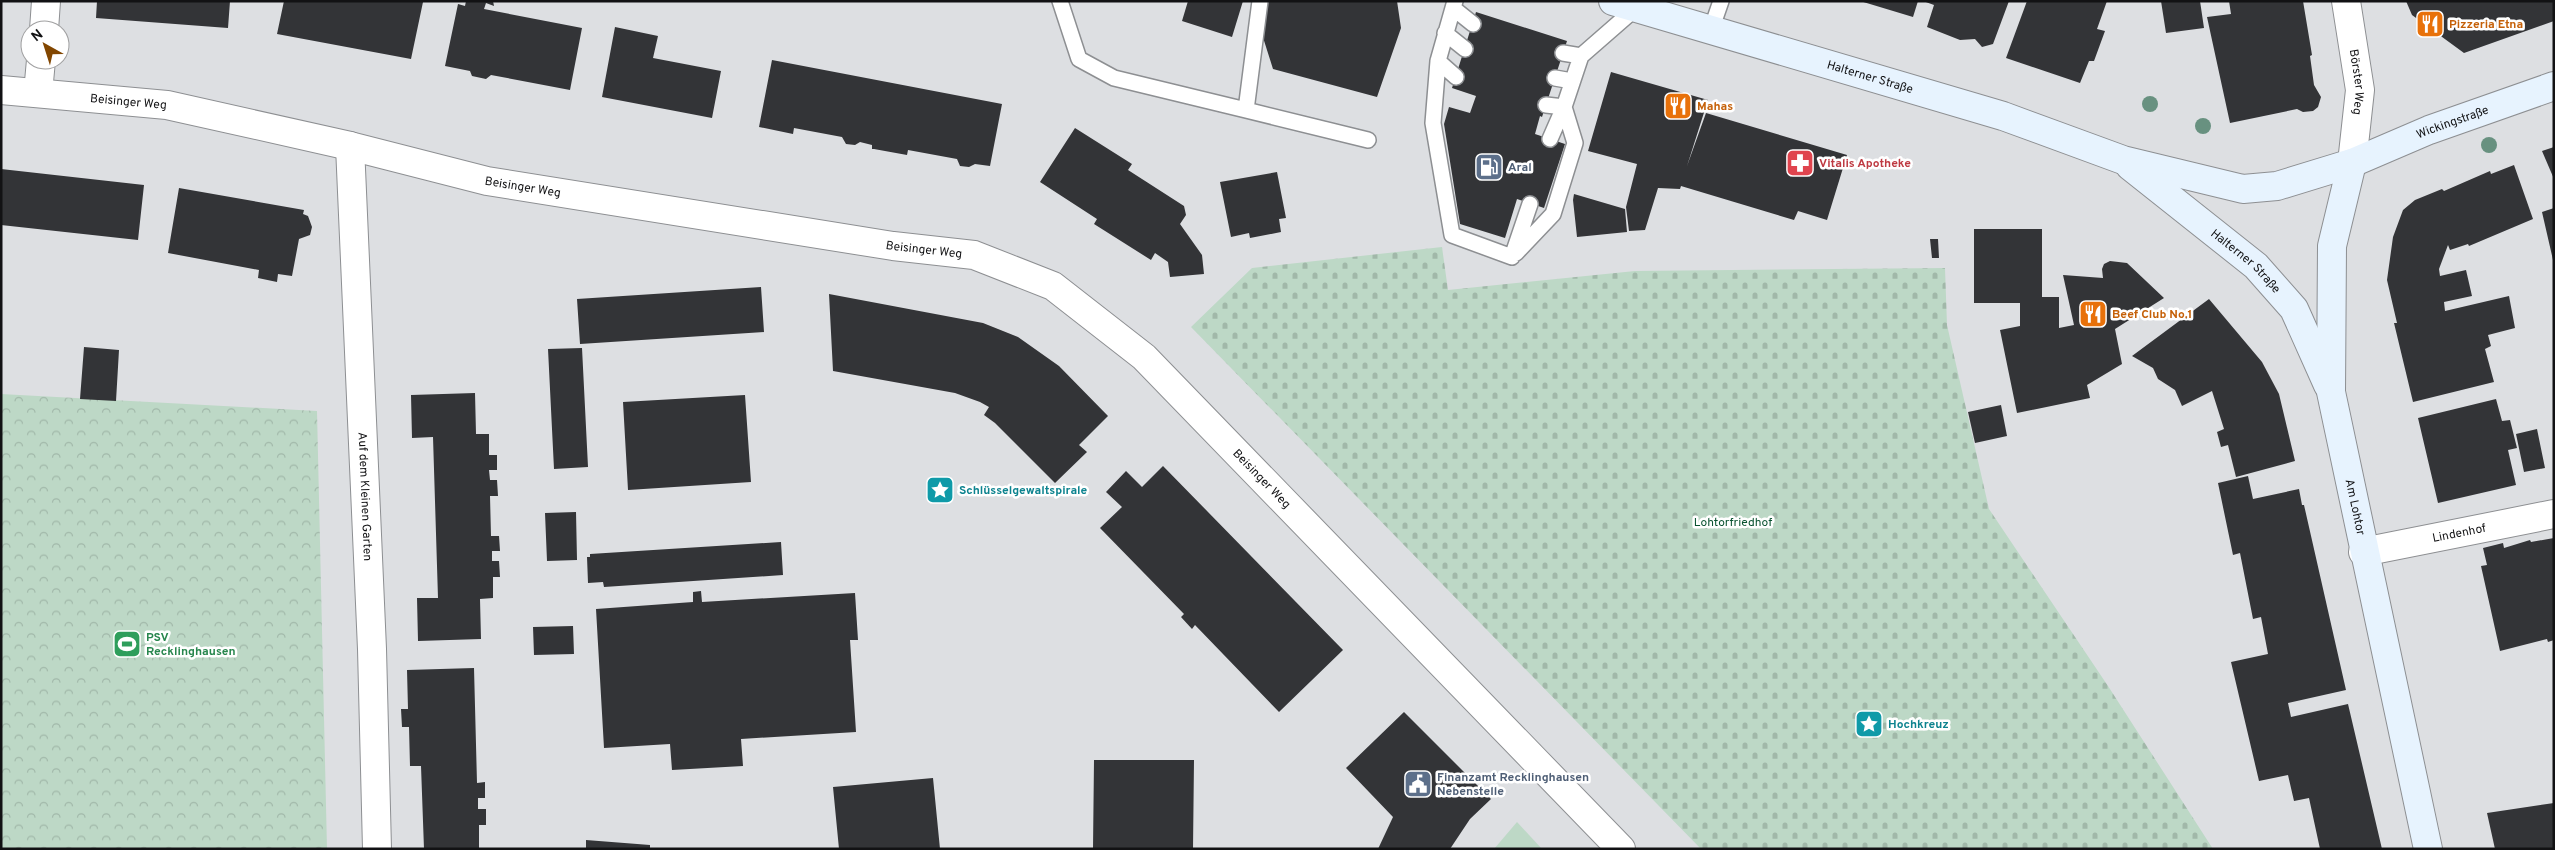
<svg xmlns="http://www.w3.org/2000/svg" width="2555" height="850" viewBox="0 0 2555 850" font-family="Overpass,sans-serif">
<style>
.grass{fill:#bdd8c6}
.forest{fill:url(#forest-crowns)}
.cemetery{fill:url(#cemetery-stones)}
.building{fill:#333437}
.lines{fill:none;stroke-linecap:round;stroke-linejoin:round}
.lane-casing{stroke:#8d8f92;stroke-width:18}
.street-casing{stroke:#8d8f92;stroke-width:30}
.secondary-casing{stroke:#8d8f92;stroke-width:30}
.lane{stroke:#fff;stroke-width:15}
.street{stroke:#fff;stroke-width:28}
.secondary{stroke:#e7f3fe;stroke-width:28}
.tree{fill:#689180}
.labels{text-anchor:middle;stroke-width:5;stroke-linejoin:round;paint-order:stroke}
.food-label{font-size:12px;font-weight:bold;fill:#c56008;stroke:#fff;text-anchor:start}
.street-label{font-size:12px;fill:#121214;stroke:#fff}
.health-label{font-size:12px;font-weight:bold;fill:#be3a42;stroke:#fff;text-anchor:start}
.service-label{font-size:12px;font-weight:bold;fill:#4e5e75;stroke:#fff;text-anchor:start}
.culture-label{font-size:12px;font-weight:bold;fill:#0d838f;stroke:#fff;text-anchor:start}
.park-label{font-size:12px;fill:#095230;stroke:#fff}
.leisure-label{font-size:12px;font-weight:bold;fill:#27864d;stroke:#fff;text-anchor:start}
</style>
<defs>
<pattern id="forest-crowns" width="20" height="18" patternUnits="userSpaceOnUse" patternTransform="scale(1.25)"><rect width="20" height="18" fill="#bdd8c6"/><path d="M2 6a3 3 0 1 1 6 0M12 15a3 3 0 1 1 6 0" fill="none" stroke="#a1b8a9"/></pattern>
<pattern id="cemetery-stones" width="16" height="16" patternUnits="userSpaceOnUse" patternTransform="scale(1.25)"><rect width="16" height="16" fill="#bdd8c6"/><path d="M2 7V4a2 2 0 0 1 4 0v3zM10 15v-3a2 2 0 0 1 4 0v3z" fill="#a1b8a9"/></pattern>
</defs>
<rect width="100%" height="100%" fill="#dddfe2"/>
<!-- grass -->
<path class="grass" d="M1517,822L1542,849H1494Z"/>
<!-- forest -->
<path class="forest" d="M1,394L317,411L327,849H1Z"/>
<!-- cemetery -->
<path class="cemetery" d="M1442,247L1448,290L1635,271L1945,268L1947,325L1989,509L2108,686L2213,849H1701L1191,327L1252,268Z"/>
<!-- building -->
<path class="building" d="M97,1H230L228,28L96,18Z
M284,1L423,2L411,59L277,34Z
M466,1H493L494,6L486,3L484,9L582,28L570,90L491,75L486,79L472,76L470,71L445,66L458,4L465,6Z
M1188,1H1243L1232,37L1182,21Z
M1268,1H1397L1401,28L1377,97L1273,69L1260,28Z
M1860,1H1918L1913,17Z
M1923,1H2009L1993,44L1982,47L1975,39L1960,40L1927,27L1934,5Z
M2027,1H2107L2097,29L2105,31L2094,61H2089L2080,83L2006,58Z
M2161,1H2200L2204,28L2166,33Z
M2229,1H2303L2312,55L2310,56L2314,85L2321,97L2318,107L2313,111L2303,112L2297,109L2230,123L2207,17L2231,14Z
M2406,1H2554V21L2464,53L2412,15Z
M1476,12L1567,41L1542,117L1540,116L1535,134L1565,144L1544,208L1517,199L1505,238L1460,224L1444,124L1449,107L1470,113L1476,96L1452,88Z
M615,27L658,36L653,58L721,71L712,118L602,97Z
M772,60L1002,104L990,166L975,164L969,167L960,166L957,159L908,150L907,155L874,149H872V145L860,142L855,145L846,144L842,137L794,128L793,134L759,127Z
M1611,72L1708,100L1687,166L1706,113L1847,155L1827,220L1798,211L1794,220L1681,186L1680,189L1658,188L1645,230L1629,231L1626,207L1637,164L1588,151Z
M1075,128L1132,164L1128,170L1184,206L1186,215L1180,224L1202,255L1204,274L1170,277L1168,262L1155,253L1151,260L1094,224L1097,219L1040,182Z
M2554,147V179L2542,151Z
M2514,165L2533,219L2469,246L2468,244L2450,250L2448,245L2439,269L2440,276L2466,270L2472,296L2444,302L2445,311L2509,296L2515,328L2488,335L2491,346L2485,349L2494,382L2413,402L2394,323H2397L2387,280L2393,237L2403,210L2415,200L2442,189L2444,191L2490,171L2491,174Z
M1,169L144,185L138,240L1,225Z
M1277,172L1286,218L1279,219L1281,232L1250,238L1249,233L1231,237L1220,182Z
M179,188L304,210L303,214L308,216L312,227L310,235L299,239L292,276L278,274L277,282L258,278L259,270L168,253Z
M1574,194L1625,209L1627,232L1577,237L1573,200Z
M2554,208V260H2553L2542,212Z
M1974,229H2042V297H2059V328L2074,325L2063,275L2103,278L2102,269L2104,264L2110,261L2127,263L2164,298L2115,329L2122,364L2087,385L2090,398L2017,413L2000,330L2020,326V303H1974Z
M1930,239H1938L1939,258H1932Z
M761,287L764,332L580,344L577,299Z
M829,294L983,323L1018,337L1059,366L1108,416L1079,445L1087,452L1055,483L995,423L984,415L989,407L980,402L955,393L833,371Z
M2209,299L2262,362L2279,394L2295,461L2236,477L2228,445L2221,447L2217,432L2224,429L2212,391L2182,406L2175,390L2158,379L2153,368L2132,356Z
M84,347L119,350L116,401L80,399Z
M582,348L588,467L554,469L548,349Z
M475,393L476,434H489V455H497V470H489L490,480H497L498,496H490L491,536H499L500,551H492V561H499L500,577H493V598L480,599L481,639L418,641L417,598H438L433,437L412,438L411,395Z
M745,395L751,482L628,490L623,402Z
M2496,399L2502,421L2510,420L2517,448L2508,450L2516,485L2438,503L2418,418Z
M2001,405L2007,436L1975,443L1968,412Z
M2537,429L2545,468L2524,472L2516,434Z
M1163,466L1343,650L1279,712L1195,625L1192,629L1181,617L1184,614L1100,528L1122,507L1106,492L1126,471L1142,487Z
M2248,476L2253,499L2299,489L2302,505H2304L2346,690L2288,703L2291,717L2348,704L2382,849H2320L2309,798L2294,801L2288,775L2259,781L2231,662L2268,654L2261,617L2253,619L2240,553L2233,555L2218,483Z
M576,512L577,560L547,561L545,513Z
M2554,538V640L2548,642L2547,639L2500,651L2481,566L2487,565L2483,548L2503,543L2504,548L2530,540L2531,542Z
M781,542L783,575L604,587L603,582L588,583L587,557H590V554Z
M701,591L702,602L855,593L858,640H850L856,732L741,739L743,766L672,770L670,744L604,748L596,609L693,602V592Z
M573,626L574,654L534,655L533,627Z
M474,668L477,783L485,782V798H478V809H486V825H479V849H424L421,766H410L409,727H402L401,709H408L407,670Z
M1404,712L1491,799L1470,819L1450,849H1378L1393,817L1346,768Z
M1094,760H1194L1193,849H1093Z
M933,778L940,849H839L833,787Z
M2554,803V849H2495L2487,813Z
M586,840L650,845V849H586Z"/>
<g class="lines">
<defs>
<path id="lane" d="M1060,1L1079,59L1114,78L1246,110L1260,1
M1455,1L1438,61L1456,77
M1453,8L1473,24
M1711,30L1721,1
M1445,33L1465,49
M1563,53L1581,56
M1438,61L1433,123L1452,235L1512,257L1530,204
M1555,78L1572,81
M1546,105L1564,107L1581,56L1636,8
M1246,110L1368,140
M1550,139L1564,107
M1516,253L1553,214L1575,143L1564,107"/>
<g id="street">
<path id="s1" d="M2346,1L2360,90L2352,163"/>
<path d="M44,30L46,1"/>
<path id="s2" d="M1,90L167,105L350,146L487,181L893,246L974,255L1053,286L1144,357L1621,849"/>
<path d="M38,93L41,60"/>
<path id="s3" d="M350,146L372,649L377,849"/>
<path id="s4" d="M2363,552L2554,514"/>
</g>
<g id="secondary">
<path id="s5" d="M1613,1L2003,116L2123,160L2243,189L2277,186L2352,163L2429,130L2554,86"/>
<path id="s6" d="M2352,163L2332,246L2331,392L2428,849"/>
<path id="s7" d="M2130,166L2256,266L2294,309L2328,385"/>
</g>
</defs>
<!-- lane casing -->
<use href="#lane" class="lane-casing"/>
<!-- street casing -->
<use href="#street" class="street-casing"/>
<!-- secondary casing -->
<use href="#secondary" class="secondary-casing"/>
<!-- lane -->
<use href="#lane" class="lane"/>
<!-- street -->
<use href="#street" class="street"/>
<!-- secondary -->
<use href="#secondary" class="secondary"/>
</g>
<!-- trees -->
<g class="tree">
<circle cx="2150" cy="104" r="8"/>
<circle cx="2203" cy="126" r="8"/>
<circle cx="2489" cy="145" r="8"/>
</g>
<!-- icons -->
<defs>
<symbol id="restaurant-square" viewBox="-11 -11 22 22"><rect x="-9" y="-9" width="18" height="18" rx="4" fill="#e8710a" stroke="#fff"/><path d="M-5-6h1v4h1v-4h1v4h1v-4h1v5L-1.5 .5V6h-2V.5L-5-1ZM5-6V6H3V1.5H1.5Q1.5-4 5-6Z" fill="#fff"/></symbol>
<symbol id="pharmacy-square" viewBox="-11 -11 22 22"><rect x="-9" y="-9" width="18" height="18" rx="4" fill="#e0444e" stroke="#fff"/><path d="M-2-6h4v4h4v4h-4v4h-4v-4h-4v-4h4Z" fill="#fff"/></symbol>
<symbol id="fuel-square" viewBox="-11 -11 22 22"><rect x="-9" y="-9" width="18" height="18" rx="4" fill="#5c6f8a" stroke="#fff"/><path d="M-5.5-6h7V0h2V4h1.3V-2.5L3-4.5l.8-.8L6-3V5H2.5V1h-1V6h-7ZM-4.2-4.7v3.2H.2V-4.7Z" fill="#fff"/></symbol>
<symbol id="sight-square" viewBox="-11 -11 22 22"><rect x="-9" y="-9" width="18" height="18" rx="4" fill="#0f9aa8" stroke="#fff"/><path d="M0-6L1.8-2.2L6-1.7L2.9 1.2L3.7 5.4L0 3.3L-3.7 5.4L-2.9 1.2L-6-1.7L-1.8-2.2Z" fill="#fff"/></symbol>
<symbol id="stadium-square" viewBox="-11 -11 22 22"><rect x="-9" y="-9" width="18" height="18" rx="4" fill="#2e9e5b" stroke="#fff"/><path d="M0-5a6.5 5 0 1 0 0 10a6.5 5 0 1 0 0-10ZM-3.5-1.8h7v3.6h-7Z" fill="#fff"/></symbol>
<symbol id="civic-square" viewBox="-11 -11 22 22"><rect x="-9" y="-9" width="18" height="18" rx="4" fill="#5c6f8a" stroke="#fff"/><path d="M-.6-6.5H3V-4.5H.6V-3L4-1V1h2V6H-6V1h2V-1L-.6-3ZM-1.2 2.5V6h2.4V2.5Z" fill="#fff"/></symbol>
</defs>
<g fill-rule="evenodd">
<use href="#restaurant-square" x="2414" y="8" width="32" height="32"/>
<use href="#restaurant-square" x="1662" y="90" width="32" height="32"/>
<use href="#pharmacy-square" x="1784" y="147" width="32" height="32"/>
<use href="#fuel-square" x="1473" y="151" width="32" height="32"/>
<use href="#restaurant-square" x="2077" y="298" width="32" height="32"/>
<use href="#sight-square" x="924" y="474" width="32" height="32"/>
<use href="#stadium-square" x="111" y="628" width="32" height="32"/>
<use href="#sight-square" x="1853" y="708" width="32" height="32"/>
<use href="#civic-square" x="1402" y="768" width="32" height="32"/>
</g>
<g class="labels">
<!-- food labels -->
<g class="food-label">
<text x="2449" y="28">Pizzeria Etna</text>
<text x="1697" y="110">Mahas</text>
<text x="2112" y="318">Beef Club No.1</text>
</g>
<!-- street labels -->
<g class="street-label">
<text dy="4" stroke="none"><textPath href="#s5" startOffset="268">Halterner Straße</textPath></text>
<text dy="4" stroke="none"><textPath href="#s1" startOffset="82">Börster Weg</textPath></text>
<text dy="4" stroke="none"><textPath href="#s2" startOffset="128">Beisinger Weg</textPath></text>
<text dy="4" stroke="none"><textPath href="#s5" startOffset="879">Wickingstraße</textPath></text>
<text dy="4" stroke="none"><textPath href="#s2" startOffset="532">Beisinger Weg</textPath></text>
<text dy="4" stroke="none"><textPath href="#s2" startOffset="938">Beisinger Weg</textPath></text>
<text dy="4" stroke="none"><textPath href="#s7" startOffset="150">Halterner Straße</textPath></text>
<text dy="4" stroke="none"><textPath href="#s2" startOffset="1358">Beisinger Weg</textPath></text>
<text dy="4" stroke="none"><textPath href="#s3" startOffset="351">Auf dem Kleinen Garten</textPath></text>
<text dy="4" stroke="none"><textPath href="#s6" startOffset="349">Am Lohtor</textPath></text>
<text dy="4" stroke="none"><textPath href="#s4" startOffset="98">Lindenhof</textPath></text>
</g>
<!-- health labels -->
<g class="health-label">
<text x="1819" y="167">Vitalis Apotheke</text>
</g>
<!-- service labels -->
<g class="service-label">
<text x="1508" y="171">Aral</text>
<text x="1437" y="781">Finanzamt Recklinghausen<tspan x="1437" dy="14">Nebenstelle</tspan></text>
</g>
<!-- culture labels -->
<g class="culture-label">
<text x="959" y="494">Schlüsselgewaltspirale</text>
<text x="1888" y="728">Hochkreuz</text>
</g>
<!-- park labels -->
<g class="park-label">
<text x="1733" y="526">Lohtorfriedhof</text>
</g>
<!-- leisure labels -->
<g class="leisure-label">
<text x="146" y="641">PSV<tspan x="146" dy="14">Recklinghausen</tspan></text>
</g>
</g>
<!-- border -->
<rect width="2555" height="850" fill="none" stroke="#121214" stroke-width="5"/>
<!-- north arrow -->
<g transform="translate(45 45) rotate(321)"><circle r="24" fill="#ffffff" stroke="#a0a0a1"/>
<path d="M0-4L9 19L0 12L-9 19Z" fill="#824600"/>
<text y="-8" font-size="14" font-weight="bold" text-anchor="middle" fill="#121214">N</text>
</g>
</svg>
